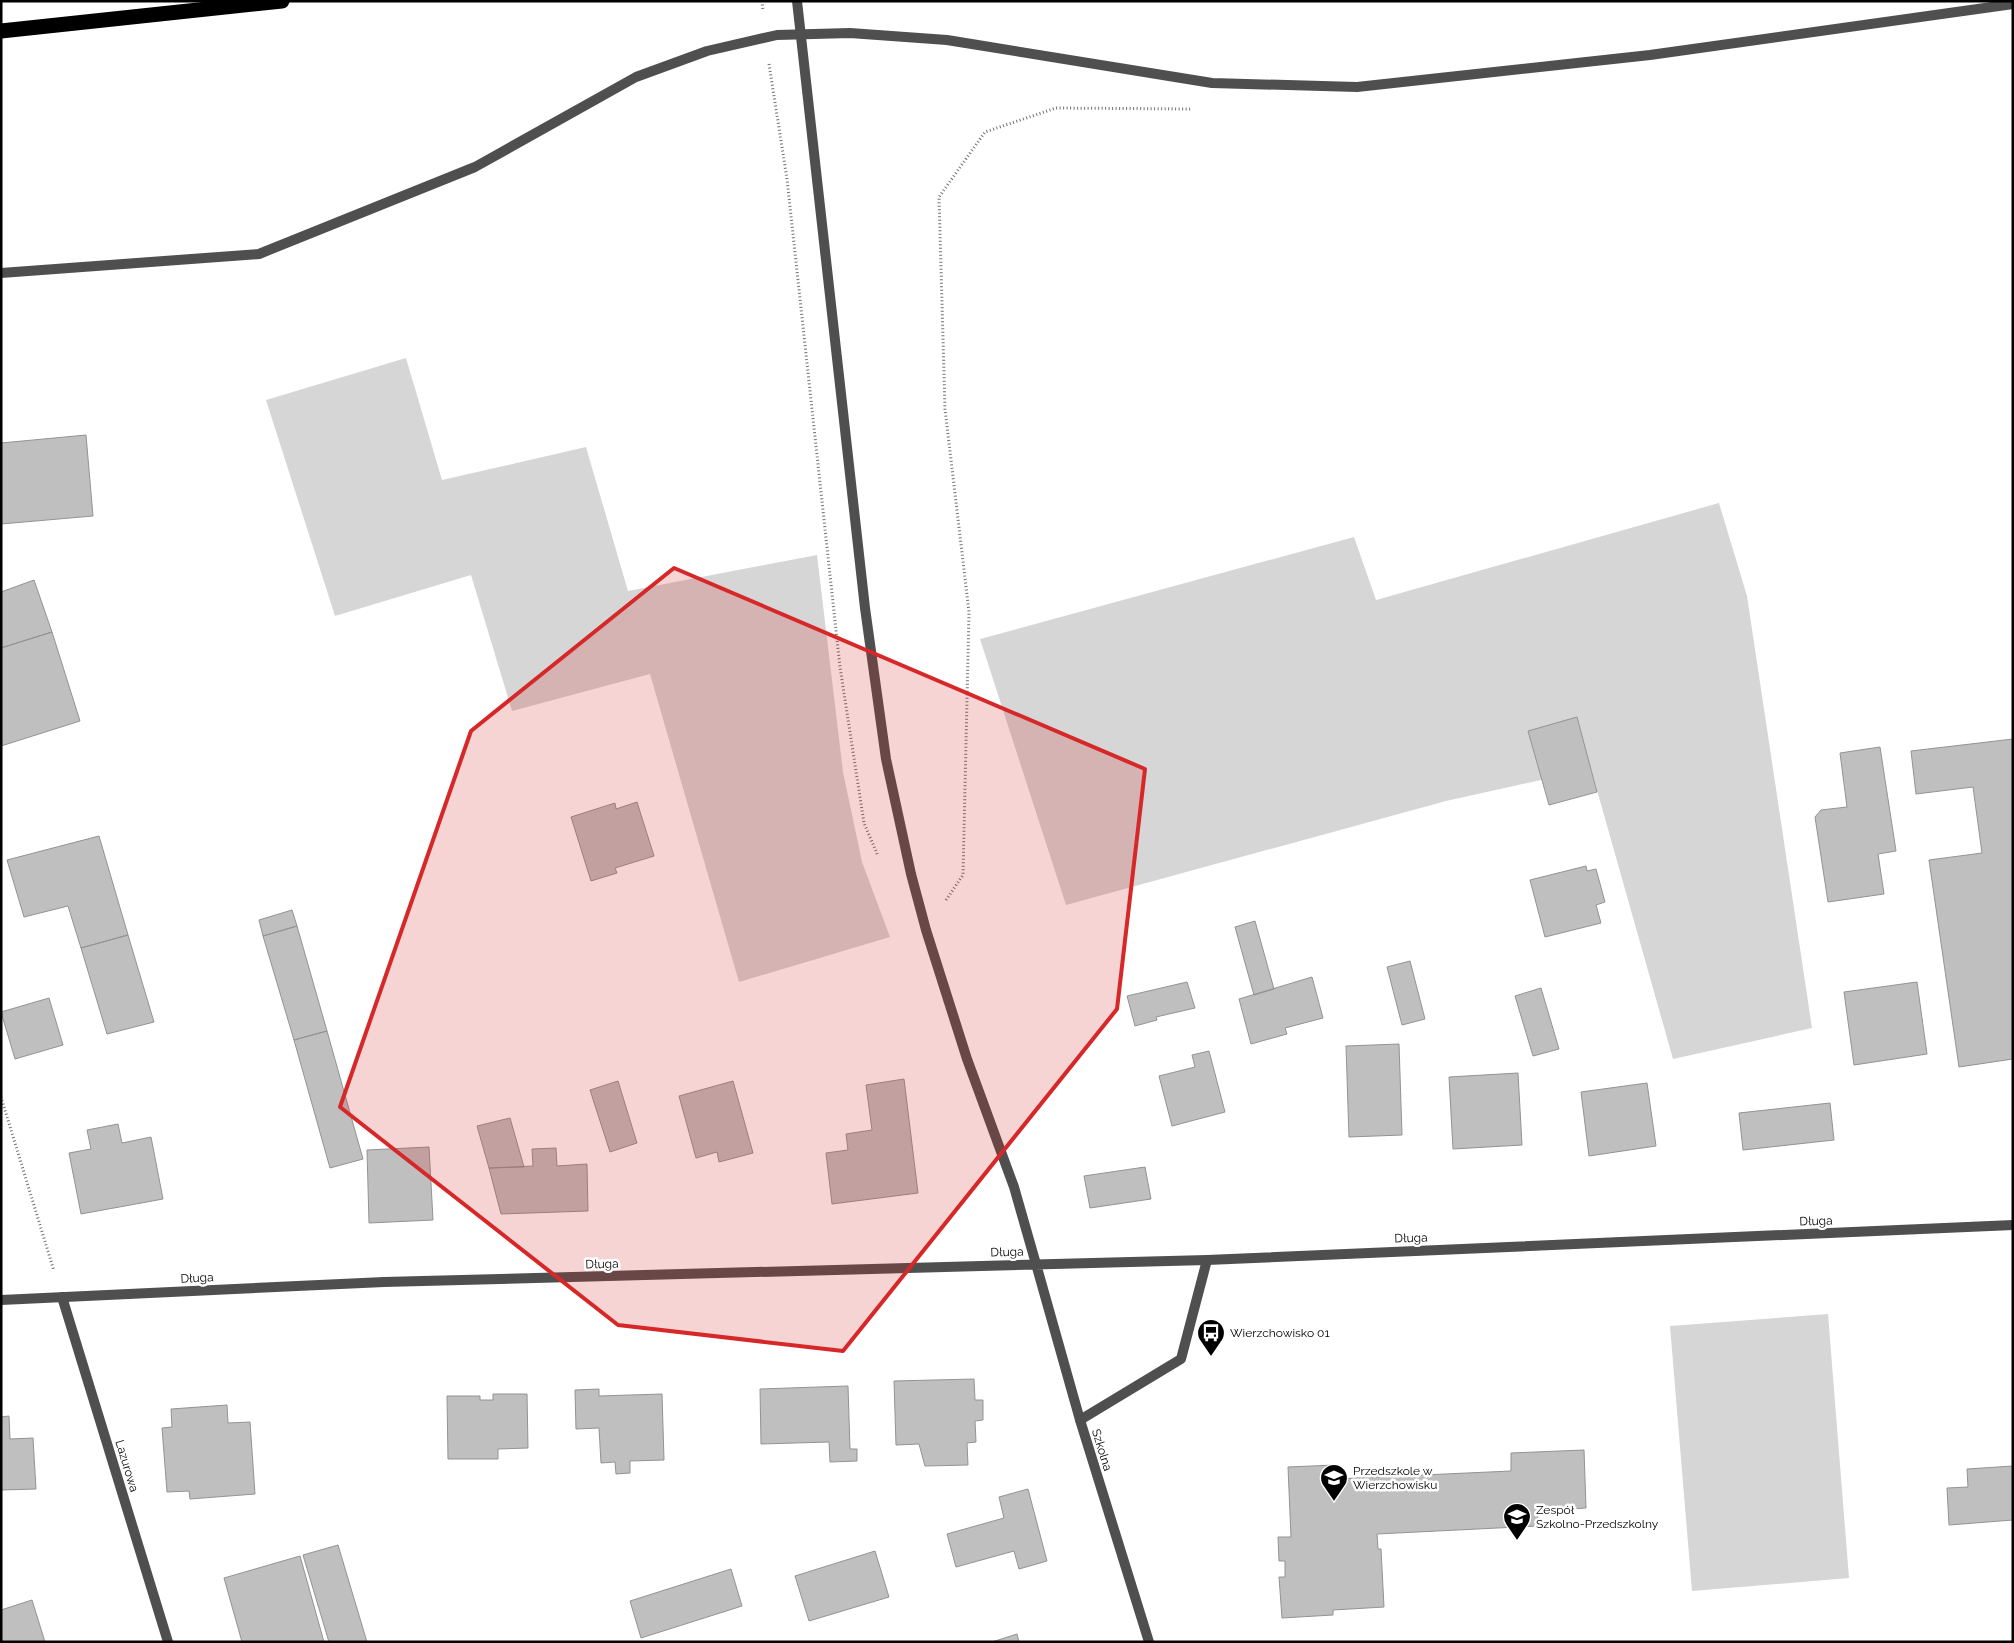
<svg xmlns="http://www.w3.org/2000/svg" width="2014" height="1643" viewBox="0 0 2014 1643" font-family="Raleway,sans-serif">
<style>
.green{fill:#d6d6d6}
.building{fill:#bfbfbf;stroke:#939393}
.lines{fill:none;stroke-linecap:round;stroke-linejoin:round}
.path{stroke:#717171;stroke-width:3;stroke-dasharray:1 2.5;stroke-linecap:butt}
.service{stroke:#4f4f4f;stroke-width:10}
.minor{stroke:#4f4f4f;stroke-width:10}
.tertiary{stroke:#4f4f4f;stroke-width:10}
.motorway{stroke:#000;stroke-width:15}
.marked{fill:#d62828;fill-opacity:0.2;stroke:#d62828;stroke-width:4;stroke-linejoin:round}
.labels{text-anchor:middle;stroke-width:5;stroke-linejoin:round;paint-order:stroke}
.street-label{font-size:12px;fill:#000;stroke:#fff}
.poi-label{font-size:12px;fill:#000;stroke:#fff;text-anchor:start}
</style>
<rect width="100%" height="100%" fill="#fff"/>
<!-- green -->
<path class="green" d="M406,358L442,480L586,447L628,591L817,555L843,772L862,862L890,937L739,982L650,674L512,711L471,575L335,616L266,400Z
M1719,503L1747,596L1812,1028L1673,1059L1591,769L1446,801L1066,905L980,639L1354,537L1376,600Z
M1828,1314L1849,1578L1692,1591L1670,1326Z"/>
<!-- building -->
<path class="building" d="M86,435L93,516L1,524V443Z
M34,580L52,632L1,648V592Z
M52,632L80,721L1,746V648Z
M1577,717L1597,792L1549,805L1528,731Z
M2013,739V1059L1959,1067L1929,860L1982,853L1973,787L1916,794L1911,751Z
M1880,747L1896,851L1878,854L1884,894L1828,902L1815,817L1821,810L1847,807L1840,753Z
M637,802L654,856L615,868L617,873L591,881L571,817L615,803L616,809Z
M99,836L128,935L81,948L68,906L24,917L7,860Z
M1586,866L1587,871L1596,869L1605,902L1596,905L1601,923L1545,937L1530,880Z
M292,910L297,926L263,936L259,920Z
M1255,921L1274,989L1254,995L1235,927Z
M297,926L327,1031L294,1040L263,936Z
M128,935L154,1022L107,1034L81,948Z
M1410,961L1425,1019L1402,1025L1387,967Z
M1312,977L1323,1018L1285,1028L1287,1034L1251,1044L1239,999Z
M1187,982L1195,1008L1156,1017L1157,1020L1135,1026L1127,996Z
M1917,982L1927,1054L1854,1065L1844,992Z
M1541,988L1559,1049L1533,1056L1515,996Z
M49,998L63,1045L15,1059L1,1012Z
M327,1031L363,1159L330,1168L294,1040Z
M1399,1044L1402,1135L1349,1137L1346,1046Z
M1209,1051L1225,1112L1172,1126L1159,1076L1195,1067L1192,1055Z
M1518,1073L1522,1145L1453,1149L1449,1077Z
M904,1079L918,1193L832,1204L826,1153L848,1150L846,1134L872,1130L866,1085Z
M618,1081L637,1143L610,1152L590,1090Z
M733,1081L753,1153L719,1162L717,1152L696,1158L679,1096Z
M1647,1083L1656,1146L1589,1156L1581,1092Z
M1830,1103L1834,1140L1743,1150L1739,1113Z
M510,1118L524,1167L489,1168L477,1126Z
M118,1124L122,1143L151,1137L163,1199L81,1214L69,1153L91,1149L87,1130Z
M429,1147L433,1220L369,1223L367,1150Z
M556,1148L557,1166L587,1164L588,1211L501,1214L489,1168L533,1166L532,1149Z
M1145,1167L1151,1199L1090,1208L1084,1176Z
M974,1379L975,1400H983V1420L975,1421L976,1442L967,1443L968,1465L925,1466L919,1444L896,1445L894,1381Z
M848,1386L850,1449H857V1461L830,1462L829,1442L761,1444L760,1389Z
M599,1389V1396L662,1394L664,1460L630,1461V1473L616,1474L615,1462L601,1463L599,1428L576,1429L575,1390Z
M493,1394H527L528,1448L498,1449V1459H448L447,1396H480V1400H493Z
M227,1405L228,1423L250,1422L255,1494L190,1499L189,1491L167,1492L162,1428L172,1427L171,1409Z
M9,1416L10,1439L33,1438L36,1489L1,1490V1417Z
M1584,1450L1586,1508L1538,1511V1526L1377,1534L1378,1549H1381L1384,1607L1333,1610V1615L1282,1618L1279,1577H1285V1561H1279L1278,1537H1291L1288,1467L1335,1465V1479L1511,1471V1453Z
M2013,1466V1520L1949,1525L1947,1488L1968,1487L1967,1469Z
M1028,1489L1047,1561L1019,1569L1014,1551L956,1567L947,1534L1004,1518L999,1497Z
M338,1545L367,1642H329L303,1555Z
M875,1551L889,1597L809,1621L795,1576Z
M300,1556L324,1642H242L224,1578Z
M731,1569L742,1606L641,1638L630,1601Z
M32,1600L45,1642H1V1610Z
M1017,1634L1019,1642H992Z"/>
<g class="lines">
<!-- path -->
<path class="path" d="M762,1L763,11
M769,64L787,179L840,667L864,823L878,856
M946,900L963,875L969,612L945,409L939,197L985,132L1056,108L1192,109
M1,1097L54,1271"/>
<!-- service -->
<path class="service" d="M1,273L259,254L475,167L636,77L707,51L777,35L850,33L947,40L1212,83L1357,87L1650,55L2013,4
M1080,1420L1181,1359L1207,1260"/>
<!-- minor -->
<path class="minor" d="M797,1L865,608L886,759L911,874L926,930L967,1059L1014,1187L1036,1264
M62,1297L168,1642"/>
<!-- tertiary -->
<path class="tertiary" d="M1036,1264L1080,1420L1149,1642
M1,1300L384,1282L1207,1260L2013,1225"/>
<!-- motorway -->
<path class="motorway" d="M1,31L282,1"/>
</g>
<!-- marked area -->
<path class="marked" d="M674,568L1145,769L1117,1009L843,1351L618,1325L340,1107L471,731Z"/>
<!-- icons -->
<defs>
<symbol id="bus-pin" viewBox="-11 -11 22 30"><path d="M0 17L-7.5 6A9.5 9.5 0 1 1 7.5 6Z" fill="#000" stroke="#fff"/><path d="M-5-6H5V4H4V6H2V4H-2V6H-4V4H-5ZM-3.5-4V0h7V-4ZM-3.5 1.2v1.5H-2V1.2ZM2 1.2v1.5H3.5V1.2Z" fill="#fff"/></symbol>
<symbol id="school-pin" viewBox="-11 -11 22 30"><path d="M0 17L-7.5 6A9.5 9.5 0 1 1 7.5 6Z" fill="#000" stroke="#fff"/><path d="M0-5L7-2L0 1L-7-2ZM-4 1L0 2.5L4 1V4Q0 6-4 4Z" fill="#fff"/></symbol>
</defs>
<g fill-rule="evenodd">
<use href="#bus-pin" x="1195" y="1317" width="32" height="43"/>
<use href="#school-pin" x="1318" y="1462" width="32" height="43"/>
<use href="#school-pin" x="1501" y="1501" width="32" height="43"/>
</g>
<g class="labels">
<!-- street labels -->
<g class="street-label">
<text transform="translate(1816 1221) rotate(-2)" y="4">Długa</text>
<text transform="translate(1411 1238) rotate(-2)" y="4">Długa</text>
<text transform="translate(1007 1252) rotate(-2)" y="4">Długa</text>
<text transform="translate(602 1264) rotate(-2)" y="4">Długa</text>
<text transform="translate(197 1278) rotate(-3)" y="4">Długa</text>
<text transform="translate(1102 1450) rotate(73)" y="4">Szkolna</text>
<text transform="translate(127 1466) rotate(73)" y="4">Lazurowa</text>
</g>
<!-- poi labels -->
<g class="poi-label">
<text x="1230" y="1337">Wierzchowisko 01</text>
<text x="1353" y="1475">Przedszkole w<tspan x="1353" dy="14">Wierzchowisku</tspan></text>
<text x="1536" y="1514">Zespół<tspan x="1536" dy="14">Szkolno-Przedszkolny</tspan></text>
</g>
</g>
<!-- border -->
<rect width="2014" height="1643" fill="none" stroke="#000000" stroke-width="5"/>
</svg>
